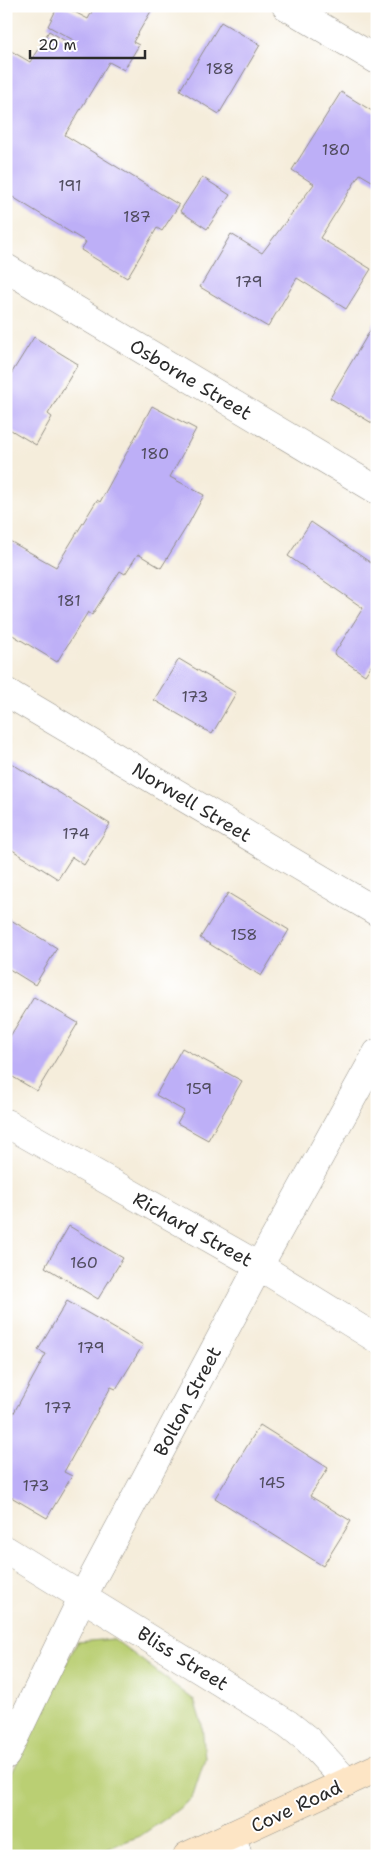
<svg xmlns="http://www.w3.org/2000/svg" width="383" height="1862" viewBox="0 0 383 1862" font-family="'Shantell Sans',sans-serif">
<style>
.park{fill:#bacf73;stroke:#727d4f}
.building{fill:#bdaff7}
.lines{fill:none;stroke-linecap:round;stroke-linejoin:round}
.minor-casing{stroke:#908c83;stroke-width:29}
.secondary-casing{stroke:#908c83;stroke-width:29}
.minor{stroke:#fff;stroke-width:28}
.secondary{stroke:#fde5c5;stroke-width:28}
.labels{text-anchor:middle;stroke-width:4;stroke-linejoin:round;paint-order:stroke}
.number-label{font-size:16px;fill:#504c5e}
.street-label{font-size:19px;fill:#2b2b2b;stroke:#fff}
</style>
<rect width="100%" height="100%" fill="#fff"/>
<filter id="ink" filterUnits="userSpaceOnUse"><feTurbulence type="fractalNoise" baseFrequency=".02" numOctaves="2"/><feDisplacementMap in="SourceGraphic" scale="10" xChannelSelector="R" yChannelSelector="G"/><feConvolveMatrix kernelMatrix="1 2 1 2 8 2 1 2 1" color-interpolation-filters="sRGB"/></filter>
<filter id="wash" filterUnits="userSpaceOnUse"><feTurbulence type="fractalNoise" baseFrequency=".0096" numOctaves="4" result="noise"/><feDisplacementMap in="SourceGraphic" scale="20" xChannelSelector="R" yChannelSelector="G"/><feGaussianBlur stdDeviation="1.12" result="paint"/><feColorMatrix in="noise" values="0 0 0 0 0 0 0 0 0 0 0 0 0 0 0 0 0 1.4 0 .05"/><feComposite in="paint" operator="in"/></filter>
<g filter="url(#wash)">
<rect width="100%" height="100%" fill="#f5eddb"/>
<!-- park -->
<path class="park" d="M114,1639L194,1700L202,1725L205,1758L192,1798L171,1815L140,1836L88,1856H6V1785L77,1642Z"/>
<g id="blocks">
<!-- building -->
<path class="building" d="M58,6H63L88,19L95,6H154L133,42L139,45L124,70L109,62L65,135L179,205L162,231L157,228L127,278L81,250L86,242L6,193V48L30,62L49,31L72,45L75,41L48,26Z
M221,22L260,45L219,114L180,90Z
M341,92L377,114V184L360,174L320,238L371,269L346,309L297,278L268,327L200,287L231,234L262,253L314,184L292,170Z
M202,177L230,195L207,229L180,211Z
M377,319V426L330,398Z
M34,337L78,364L48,414L52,417L36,445L6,427V382Z
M152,406L196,429L170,477L204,495L189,523L161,568L138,554L125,574L120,571L92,615L88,612L57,662L6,631V539L56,567L97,500L100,502Z
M311,522L377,567V657L365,675L334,654L363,608L288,556Z
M179,659L236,693L212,734L154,700Z
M6,760L110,824L84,865L72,857L58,879L6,846Z
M228,893L289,930L261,976L200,938Z
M6,917L57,948L35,985L6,967Z
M34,997L78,1023L37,1091L6,1073V1043Z
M182,1048L242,1081L208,1140L177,1123L184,1111L156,1095Z
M69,1226L123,1258L98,1299L45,1267Z
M67,1301L143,1345L116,1389L111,1387L64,1472L72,1476L47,1518L6,1494V1427L46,1354L38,1350Z
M260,1425L328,1468L310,1496L351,1521L323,1566L215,1498Z"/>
</g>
</g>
<g filter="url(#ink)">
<use href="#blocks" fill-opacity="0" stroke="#908c83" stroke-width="1"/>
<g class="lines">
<defs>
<path id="minor" d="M286,6L377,60
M6,268L377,490
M6,692L377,912
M6,1123L259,1266L377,1339
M6,1550L288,1724L308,1740L347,1782
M6,1755L83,1596L259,1266L377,1053
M232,1835L238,1856"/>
<path id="secondary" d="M187,1856L377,1768"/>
</defs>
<!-- minor casing -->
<use href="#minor" class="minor-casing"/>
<!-- secondary casing -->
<use href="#secondary" class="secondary-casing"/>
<!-- minor -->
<use href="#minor" class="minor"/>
<!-- secondary -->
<use href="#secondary" class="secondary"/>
</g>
</g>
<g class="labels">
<!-- number labels -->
<g class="number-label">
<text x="220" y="74">188</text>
<text x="336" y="155">180</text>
<text x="70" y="191">191</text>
<text x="137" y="222">187</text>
<text x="249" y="287">179</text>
<text x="155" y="459">180</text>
<text x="69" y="606">181</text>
<text x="195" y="702">173</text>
<text x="76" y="839">174</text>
<text x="244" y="940">158</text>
<text x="199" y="1094">159</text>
<text x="84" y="1268">160</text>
<text x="91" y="1353">179</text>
<text x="58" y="1413">177</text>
<text x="272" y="1488">145</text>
<text x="36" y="1491">173</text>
</g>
<!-- street labels -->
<g class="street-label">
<text transform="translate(191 379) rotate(31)" y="7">Osborne Street</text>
<text transform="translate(192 802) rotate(31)" y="7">Norwell Street</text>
<text transform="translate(193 1229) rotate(29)" y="7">Richard Street</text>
<text transform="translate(187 1401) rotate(-62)" y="7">Bolton Street</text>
<text transform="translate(183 1658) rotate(32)" y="7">Bliss Street</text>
<text transform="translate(296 1806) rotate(-25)" y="7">Cove Road</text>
</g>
</g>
<!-- margin -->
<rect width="383" height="1862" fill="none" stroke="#fff" stroke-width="25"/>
<!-- scale -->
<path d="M30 50v8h115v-8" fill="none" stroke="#2b2b2b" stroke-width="2.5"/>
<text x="38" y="50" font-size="15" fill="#2b2b2b" stroke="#ffffff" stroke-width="4" paint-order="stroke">20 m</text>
</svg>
